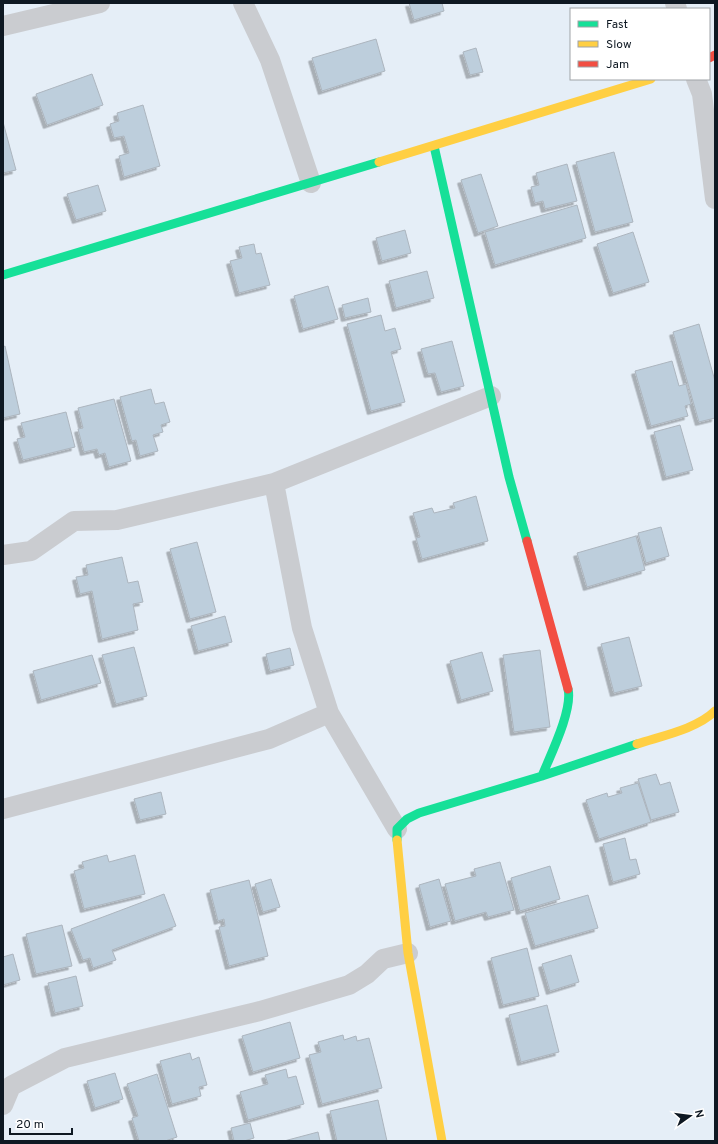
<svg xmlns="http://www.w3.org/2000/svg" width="718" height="1144" viewBox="0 0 718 1144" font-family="Overpass,sans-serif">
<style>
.building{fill:#bdcedc;stroke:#acb5be;filter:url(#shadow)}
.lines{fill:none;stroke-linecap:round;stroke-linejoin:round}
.street{stroke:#caccd0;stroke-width:20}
.fast{stroke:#16e098;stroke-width:9}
.slow{stroke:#ffcf43;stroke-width:9}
.jam{stroke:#f24e42;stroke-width:9}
</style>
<defs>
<filter id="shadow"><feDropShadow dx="-3.5" dy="3.5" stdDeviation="0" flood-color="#0004"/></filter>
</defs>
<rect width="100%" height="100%" fill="#e5eef7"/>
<!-- building -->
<path class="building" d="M409,3H442L444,11L414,20Z
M376,39L385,71L322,91L312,58Z
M476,48L483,72L470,75L463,52Z
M92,74L103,105L47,125L36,94Z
M143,105L160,166L124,177L119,156L129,153L124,136L114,138L110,124L119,121L117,113Z
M3,122L16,170L3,173Z
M614,152L633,222L595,232L576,162Z
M567,164L577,201L545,209L543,201L535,203L531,187L539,185L536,173Z
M481,174L498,226L478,233L461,180Z
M98,185L106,211L76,220L67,194Z
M577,205L586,238L495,265L485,232Z
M405,230L411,253L382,261L376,238Z
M633,232L649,282L613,293L597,244Z
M254,244L256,254L261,253L270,285L239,293L230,261L242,258L239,247Z
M427,271L434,298L396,308L389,281Z
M328,286L338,319L303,329L294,296Z
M368,298L371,312L345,318L342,305Z
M381,315L385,331L395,328L401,349L391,352L405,402L371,411L347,324Z
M699,324L715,381V418L699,422L673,332Z
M452,341L464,386L441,392L435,373L428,374L421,349Z
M5,346L20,414L3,418V347Z
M672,361L679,386L686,384L691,404L685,406L688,416L651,426L635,371Z
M151,389L155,404L164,402L170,422L161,425L163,432L153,435L158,451L140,456L136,440L132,441L120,397Z
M114,399L131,461L109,467L105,453L99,455L97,449L84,452L78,429L83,428L78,408Z
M66,412L75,447L23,460L17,439L25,437L21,423Z
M680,425L693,470L666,477L654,432Z
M476,496L488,541L422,559L416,538L420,537L413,513L432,508L434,513L455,508L453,503Z
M661,527L669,556L646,563L638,533Z
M636,536L645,570L587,587L577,553Z
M197,542L216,612L190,619L170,549Z
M122,557L128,583L138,581L143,602L133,604L138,630L102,639L92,591L80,594L76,577L88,575L86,565Z
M225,616L232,642L198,651L191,626Z
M629,637L642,686L614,693L601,644Z
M134,647L147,696L116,704L102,655Z
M290,648L294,665L270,671L266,654Z
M540,650L550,727L514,732L503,655Z
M482,652L493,691L461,700L450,661Z
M92,655L101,683L41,700L33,671Z
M656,774L660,785L670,782L679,812L651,820L638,779Z
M638,783L651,822L599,839L586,800L607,793L608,797L622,793L620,788Z
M161,792L166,814L140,820L134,799Z
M625,838L630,860L636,859L640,874L613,882L603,844Z
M107,855L109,862L135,855L145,894L84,909L74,871L84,868L82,862Z
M500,862L514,910L488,917L486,912L455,921L445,884L476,876L474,869Z
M550,866L560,899L520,911L511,878Z
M271,879L280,907L263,912L255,884Z
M439,879L451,921L430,927L419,885Z
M249,880L268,956L229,966L219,927L225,926L224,919L218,921L210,890Z
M164,894L176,926L112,950L116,960L93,968L90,958L83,960L71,929Z
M588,895L598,928L535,946L525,913Z
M62,925L72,966L36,974L26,934Z
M527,948L539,996L503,1005L491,958Z
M13,954L20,980L3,985V957Z
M571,955L579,982L550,991L542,964Z
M76,976L83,1006L55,1013L48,983Z
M547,1005L559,1052L521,1062L509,1015Z
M290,1022L300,1058L253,1072L242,1036Z
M343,1035L344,1040L356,1036L357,1041L369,1038L382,1088L322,1104L309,1055L321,1052L318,1042Z
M190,1053L192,1060L199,1057L207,1085L199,1087L201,1096L172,1104L160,1061Z
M286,1069L288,1078L296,1076L304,1104L248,1120L240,1092L268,1084L265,1075Z
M115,1073L123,1099L95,1108L87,1081Z
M157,1074L177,1137L165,1141H139L132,1118L138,1116L127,1084Z
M378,1100L387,1141H337L330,1111Z
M250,1123L254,1138L244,1141H234L231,1128Z
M318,1132L320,1141H284Z"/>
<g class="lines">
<!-- street -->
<path class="street" d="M243,3L270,60L311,183
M675,3L677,9
M3,26L100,3
M696,79L702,94L715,199
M274,483L302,628L329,713L397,829
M3,555L31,551L74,521L117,520L274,483L491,396
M3,809L269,739L329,713
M3,1105L11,1086L65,1058L260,1011L349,985L367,974L383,959L408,953"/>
<!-- fast -->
<path class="fast" d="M434,146L509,477L527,541
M3,275L379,162
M542,776C550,756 573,710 568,689
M397,840V829L407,819L419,813L542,776L637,744"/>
<!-- slow -->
<path class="slow" d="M379,162L651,79
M637,744C661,736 697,729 715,711
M397,840L408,953L442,1141"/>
<!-- jam -->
<path class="jam" d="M709,58L715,55
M527,541L568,689"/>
</g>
<!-- border -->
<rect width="718" height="1144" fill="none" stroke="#0e1822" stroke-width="8"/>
<!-- legend -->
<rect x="570" y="8" width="140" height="72" fill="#ffffff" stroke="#9fa3a7"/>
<rect x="578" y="21" width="20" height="6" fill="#16e098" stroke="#9fa3a7"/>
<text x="606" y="28" font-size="12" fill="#0e1822">Fast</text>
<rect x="578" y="41" width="20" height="6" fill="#ffcf43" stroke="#9fa3a7"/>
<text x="606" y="48" font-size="12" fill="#0e1822">Slow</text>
<rect x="578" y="61" width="20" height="6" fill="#f24e42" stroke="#9fa3a7"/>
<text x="606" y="68" font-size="12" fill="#0e1822">Jam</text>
<!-- north arrow -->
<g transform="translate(690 1116) rotate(76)" stroke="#ffffff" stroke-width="3" paint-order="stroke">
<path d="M0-3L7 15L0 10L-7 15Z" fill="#0e1822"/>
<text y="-6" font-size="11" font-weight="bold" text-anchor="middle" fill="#0e1822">N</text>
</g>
<!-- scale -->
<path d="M10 1128v6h62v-6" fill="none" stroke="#0e1822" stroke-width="2"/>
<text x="16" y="1128" font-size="12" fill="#0e1822" stroke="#ffffff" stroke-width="3" paint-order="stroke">20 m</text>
</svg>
